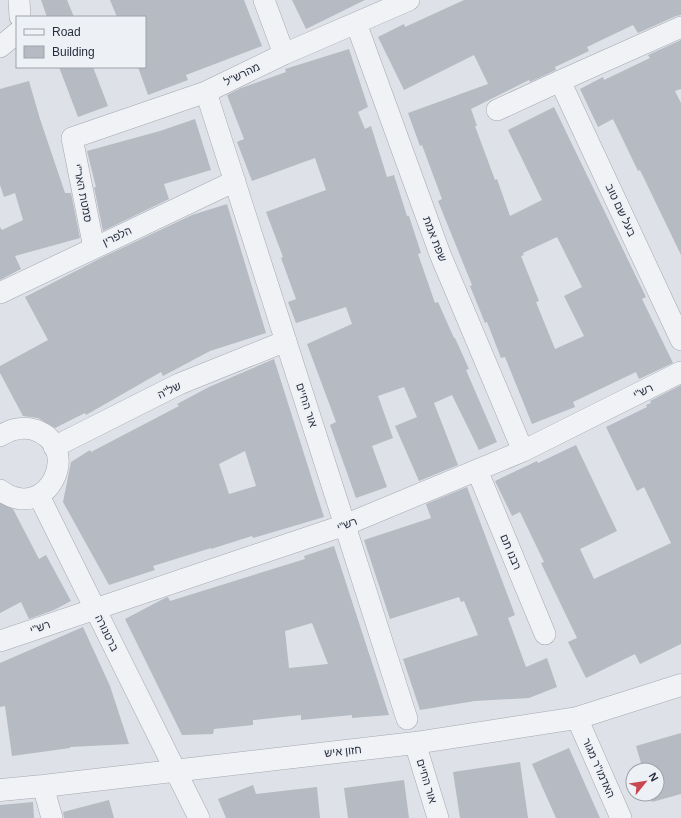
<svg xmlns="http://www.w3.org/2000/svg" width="681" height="818" viewBox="0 0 681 818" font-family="Helvetica,Heebo,sans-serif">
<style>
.building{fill:#b5bac3;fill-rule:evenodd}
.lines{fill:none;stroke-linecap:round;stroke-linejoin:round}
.minor-casing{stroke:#a4a8b1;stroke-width:22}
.tertiary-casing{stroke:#a4a8b1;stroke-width:23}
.minor{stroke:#f0f2f5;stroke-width:21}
.tertiary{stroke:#f0f2f5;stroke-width:22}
.labels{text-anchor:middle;stroke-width:3;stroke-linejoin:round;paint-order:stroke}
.street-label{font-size:11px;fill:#282e3d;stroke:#edf0f5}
</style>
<rect width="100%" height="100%" fill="#dee1e7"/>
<!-- building -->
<path class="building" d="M41,0H67L74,17H47Z
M110,0H244L262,46L186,75L188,80L148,95L138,67H145V17H117Z
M292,0H365L306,29Z
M464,0H681V15L676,16L638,33L633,25L587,47L589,51L555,67L556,70L530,82L529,80L471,109L477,126H475L495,180L497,179L510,216L542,200L508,130L554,107L646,297L642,299L673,363L639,379L636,372L573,402L575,407L532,424L505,357L501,358L487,322L485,323L470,286L472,285L438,201L442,199L422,145L420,146L408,113L488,84L474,55L404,90L378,37L404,24L405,27ZM557,237L582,287L564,296L584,336L555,349L536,302L539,301L521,256L524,255L523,253Z
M681,40V89L675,91L681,103V255L640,170L638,171L613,119L598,127L580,89L603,77L604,80L650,58L648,55Z
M349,49L368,107L358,112L365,129L371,126L387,177L394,175L407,216H409L421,253L418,254L435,303L438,302L454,338H455L469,369L466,370L497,442L479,450L452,395L434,403L458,465L419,481L395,426L417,417L404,387L378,396L393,438L372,446L387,487L356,498L330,425L336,422L307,344L352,324L346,307L296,323L288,302L296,299L281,258L283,257L266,212L326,190L315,158L252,181L237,142L244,139L227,95L241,88L286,72L285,69Z
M59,67H93L108,106L78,117Z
M29,81L40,119L65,193H71L80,238L15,256L21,269L0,280V227L2,230L23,220L15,193L4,197L0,185V89Z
M195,119L211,170L164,184L169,199L103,231L94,187H96L87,151L160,131Z
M227,204L266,333L210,351L163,376L161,372L86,415L85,413L55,428L38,418L23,416L0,373V366L48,340L25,297L103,257L192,215Z
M274,359L324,517L253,538L252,536L211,549V548L153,566L155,570L109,585L63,502L71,462L90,450L91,452L179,406L177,404L209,387ZM245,451L256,486L229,494L219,464Z
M681,385V644L640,664L635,654L586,678L568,642L577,638L541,563L544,562L520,512L512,516L495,481L537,461L538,463L576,445L617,531L580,549L594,579L671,543L644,487L637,491L606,427L647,407L646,405L651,403L650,401Z
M467,487L515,615L508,618L526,667L547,658L557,687L529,698L475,701L420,710L403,659L478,635L464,601L461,602L459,597L390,619L364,540L431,518L426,504Z
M0,503L13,509L39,559L46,555L71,601L54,610L29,619L21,602L0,613Z
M334,546L389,715L352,718V715L301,720V715L253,720V725L214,729L213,734L182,735L125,619L165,598L168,597L170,601L305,559L304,556ZM312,623L328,664L289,668L285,631Z
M83,627L110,686L129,744L70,747V748L12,756L5,706L0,707V663Z
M681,733V794L652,802L650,794H657V770H643L636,746Z
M569,748L600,818H556L532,764Z
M520,762L528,818H460L453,772Z
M404,780L409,818H348L344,788Z
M253,785L256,794L317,787L320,818H226L218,799Z
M109,800L114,818H64L63,812Z
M33,802L34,818H0V805Z"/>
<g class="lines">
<defs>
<path id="minor" d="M19,0L20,17
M264,0L284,54
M356,23L440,254L523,451
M0,47L17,33
M560,81L681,340
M206,92L407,719
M497,110L560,81L681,27
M94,248L72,138L206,92L284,54L409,0
M0,293L235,181
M0,436C11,429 22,426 35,430C84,447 47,525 0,490
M54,447L179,384L286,341
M477,470L545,634
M39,496L199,818
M0,641L345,525L523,451L681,372
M577,718L621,818
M415,743L438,818
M43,786L52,818"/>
<path id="tertiary" d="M0,790L43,786L415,743L577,718L681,685"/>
</defs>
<!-- minor casing -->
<use href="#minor" class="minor-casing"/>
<!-- tertiary casing -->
<use href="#tertiary" class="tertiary-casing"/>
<!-- minor -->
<use href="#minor" class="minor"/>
<!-- tertiary -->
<use href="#tertiary" class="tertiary"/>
</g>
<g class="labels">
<!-- street labels -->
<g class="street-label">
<text transform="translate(242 74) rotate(-26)" y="4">מהרש"ל</text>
<text transform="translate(83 193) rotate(79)" y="4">סמטת האר"י</text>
<text transform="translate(621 210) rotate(65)" y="4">בעל שם טוב</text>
<text transform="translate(117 236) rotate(-25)" y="4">הלפרין</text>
<text transform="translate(435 239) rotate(69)" y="4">שפת אמת</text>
<text transform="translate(169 390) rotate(-26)" y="4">של"ה</text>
<text transform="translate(643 391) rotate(-26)" y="4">רש"י</text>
<text transform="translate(307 405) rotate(72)" y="4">אור החיים</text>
<text transform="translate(347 524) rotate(-21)" y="4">רש"י</text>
<text transform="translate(511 552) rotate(67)" y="4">רבנו תם</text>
<text transform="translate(40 627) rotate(-19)" y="4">רש"י</text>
<text transform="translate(107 633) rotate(64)" y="4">ברטנורה</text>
<text transform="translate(343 751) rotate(-6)" y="4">חזון איש</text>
<text transform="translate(599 768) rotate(66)" y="4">האדמו"ר מגור</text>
<text transform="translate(427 781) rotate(73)" y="4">אור החיים</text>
</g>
</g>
<!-- legend -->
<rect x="16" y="16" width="130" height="52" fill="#edf0f5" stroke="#9ea2ab"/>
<rect x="24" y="29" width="20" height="6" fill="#f0f2f5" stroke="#9ea2ab"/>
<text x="52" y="36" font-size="12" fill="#282e3d">Road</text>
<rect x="24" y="46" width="20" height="12" fill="#b5bac3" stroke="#9ea2ab"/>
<text x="52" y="56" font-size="12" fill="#282e3d">Building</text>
<!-- north arrow -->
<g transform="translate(645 782) rotate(60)"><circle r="19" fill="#edf0f5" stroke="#9ea2ab"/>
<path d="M0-3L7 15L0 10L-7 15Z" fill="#c84750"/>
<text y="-6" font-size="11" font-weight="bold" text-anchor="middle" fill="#282e3d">N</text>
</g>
</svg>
